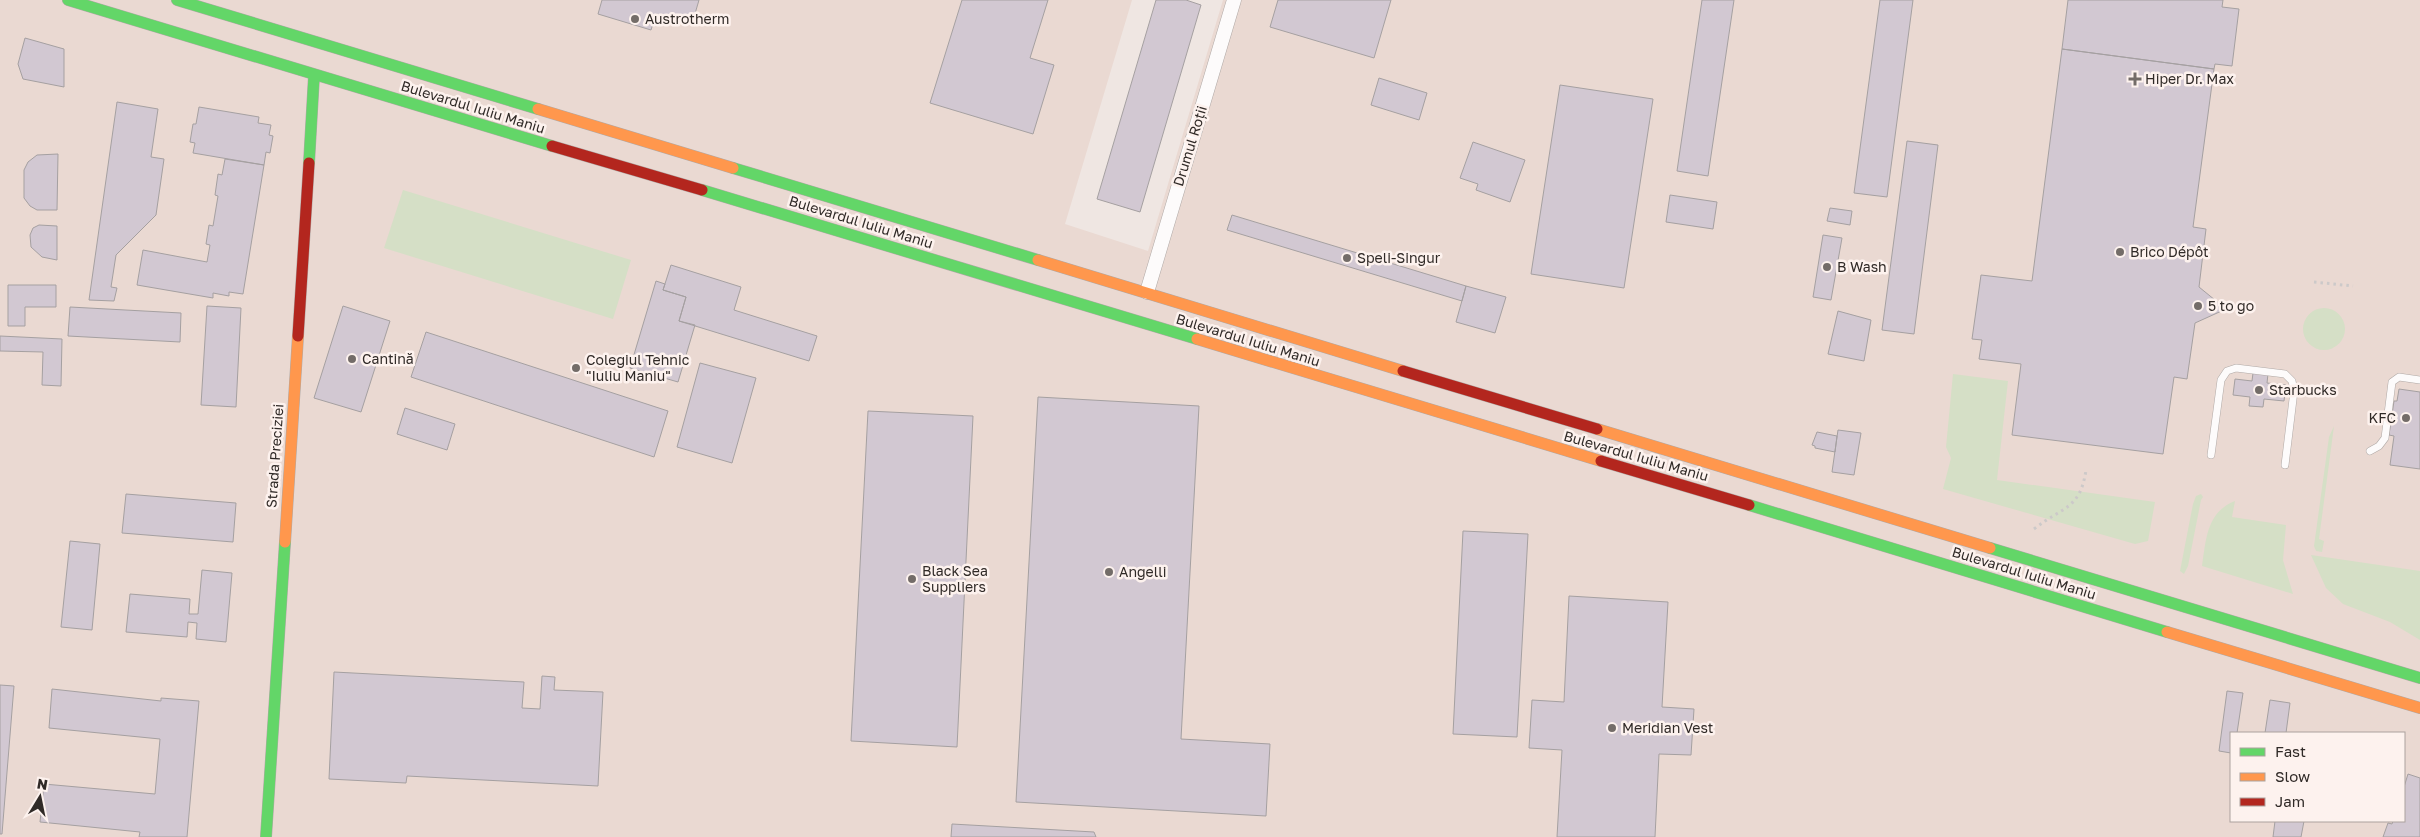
<svg xmlns="http://www.w3.org/2000/svg" width="2420" height="837" viewBox="0 0 2420 837" font-family="'Golos Text',sans-serif">
<style>
.built{fill:#ead9d2;fill-rule:evenodd}
.green{fill:#d5dfc6}
.building{fill:#d2c8d2;stroke:#a5a0a1}
.lines{fill:none;stroke-linecap:round;stroke-linejoin:round}
.lane-casing{stroke:#b0a9a6;stroke-width:8}
.street-casing{stroke:#b0a9a6;stroke-width:15}
.fast-casing{stroke:#b0a9a6;stroke-width:12}
.slow-casing{stroke:#b0a9a6;stroke-width:12}
.jam-casing{stroke:#b0a9a6;stroke-width:12}
.path{stroke:#ccc9c9;stroke-width:3;stroke-dasharray:2.5 4;stroke-linecap:butt}
.lane{stroke:#fdfbfb;stroke-width:7}
.street{stroke:#fdfbfb;stroke-width:14}
.fast{stroke:#63d668;stroke-width:11}
.slow{stroke:#ff974d;stroke-width:11}
.jam{stroke:#b3261e;stroke-width:11}
.poi-dot{fill:#736c68;stroke:#fdf2ee;stroke-width:2}
.labels{text-anchor:middle;stroke-width:5;stroke-linejoin:round;paint-order:stroke}
.poi-label{font-size:14px;fill:#302a27;stroke:#fdf2ee;text-anchor:start}
.street-label{font-size:14px;fill:#302a27;stroke:#fdf2ee}
</style>
<rect width="100%" height="100%" fill="#efe6e2"/>
<!-- built -->
<path class="built" d="M0,0H1132L1065,224L1148,251L1223,0H2420V837H0ZM2231,733H2404V821H2231Z"/>
<!-- green -->
<path class="green" d="M403,190L631,260L613,319L384,248Z
M2303 329a21 21 0 1 1 42 0a21 21 0 1 1-42 0Z
M1953,374L2008,381L1997,480L2155,502L2148,541L2135,544L1943,489L1951,458L1946,447Z
M2334,426L2319,539L2324,541L2322,552L2316,551L2314,546L2329,437Z
M2201,494L2203,497L2201,500L2188,566L2184,574L2180,571L2193,504L2196,496Z
M2235,501L2232,517L2286,525L2283,560L2293,594L2202,566C2206,541 2206,512 2235,501Z
M2311,555L2420,571V640L2390,622L2343,604L2326,588Z"/>
<!-- building -->
<path class="building" d="M602,0H699L692,24L656,14L651,30L598,14Z
M962,0H1048L1030,58L1054,65L1033,134L930,103Z
M1156,0H1186L1201,5L1140,212L1097,199Z
M1278,0H1391L1374,58L1270,27Z
M1702,0H1734L1708,176L1677,171Z
M1880,0H1913L1887,197L1854,193Z
M2068,0H2223L2222,7L2239,9L2232,66L2215,64L2214,69L2062,49Z
M25,38L64,49V87L23,79L18,64Z
M2062,49L2214,69L2193,227L2206,229L2199,287L2226,309L2195,323L2187,379L2174,377L2163,454L2012,435L2021,364L1979,359L1982,340L1972,339L1981,275L2032,281Z
M1379,78L1427,93L1419,120L1371,105Z
M1560,85L1653,99L1624,288L1531,274Z
M117,102L158,109L151,157L164,159L156,215L116,255L111,287L117,288L114,301L89,300Z
M199,107L259,117L258,123L271,125L269,135L273,136L270,153L266,152L264,165L193,153L195,143L190,142L193,124H196Z
M1907,141L1938,145L1914,334L1882,330Z
M1473,142L1525,160L1510,202L1476,190L1478,184L1460,178Z
M58,154L57,210H37L30,206L24,198V170L28,162L37,155Z
M225,159L264,165L243,294L229,292V296L213,293V298L137,285L143,250L207,262L210,245L206,244L209,225L213,226L218,196L215,195L218,174L222,175Z
M1670,195L1717,202L1713,229L1666,222Z
M1830,208L1852,211L1850,225L1827,221Z
M1232,215L1466,286L1462,301L1227,230Z
M39,225L57,226V260L42,257L31,247L30,235L33,228Z
M1823,235L1842,238L1831,300L1813,297Z
M671,265L741,287L734,310L817,336L809,361L679,321L686,297L663,290Z
M656,281L665,284L663,290L686,297L679,321L695,325L678,382L630,368Z
M8,285H56V307H25V326H8Z
M1466,286L1506,297L1495,333L1456,322Z
M207,306L241,308L236,407L201,405Z
M343,306L390,321L361,412L314,398Z
M70,307L181,313L180,342L68,336Z
M1838,311L1871,320L1864,361L1828,354Z
M426,332L668,411L654,457L411,377Z
M0,336L62,339L61,386L42,385L43,352L0,351Z
M700,363L756,378L732,463L677,447Z
M2253,373L2268,374L2267,383L2286,385L2284,401L2264,399L2263,407L2249,406L2250,397L2233,395L2235,379L2252,381Z
M2399,389L2420,392V469L2390,465L2394,436L2389,435L2394,401H2397Z
M1038,397L1199,406L1181,739L1270,744L1266,816L1016,802Z
M405,408L455,424L447,450L397,434Z
M868,411L973,416L957,747L851,741Z
M1838,430L1861,433L1854,475L1832,472Z
M1817,432L1837,436L1835,452L1815,448V446L1812,445Z
M126,494L236,503L233,542L122,533Z
M1463,531L1528,534L1517,737L1453,734Z
M70,541L100,544L92,630L61,627Z
M202,570L232,573L226,642L196,639L197,623L188,622L187,637L126,632L130,594L190,599L189,614H198Z
M1569,596L1668,602L1662,707L1694,709L1691,755L1659,754L1655,837H1557L1562,750L1529,748L1532,700L1564,702Z
M334,672L524,682L522,708L540,709L542,676L555,677L554,690L603,692L598,786L407,776L406,783L329,779Z
M0,685L14,686L2,834H0Z
M52,689L161,701V698L199,701L187,837H139L140,832L40,822L44,784L155,794L160,739L49,728Z
M2227,691L2243,693L2237,733H2231V753L2219,751Z
M2270,700L2290,703L2286,733H2265Z
M2408,774L2420,778V837H2383L2388,823L2392,824L2393,821H2404V787Z
M2275,821H2304L2301,837H2273Z
M952,824L1094,832L1096,837H951Z"/>
<g class="lines">
<defs>
<path id="lane" d="M2370,451L2379,446L2385,438L2392,382L2399,377L2420,380
M2211,455L2221,380L2227,371L2236,368L2285,374L2292,381L2294,391L2285,465"/>
<path id="street" d="M1147,292L1234,0"/>
<path id="fast" d="M68,0L552,146
M177,0L538,109
M309,163L314,76
M733,168L1038,260
M702,190L1197,339
M1749,505L2167,632
M1990,548L2420,678
M266,837L285,542"/>
<path id="slow" d="M538,109L733,168
M1038,260L1403,371
M1197,339L1601,461
M1597,429L1990,548
M285,542L298,336
M2167,632L2420,708"/>
<path id="jam" d="M552,146L702,190
M298,336L309,163
M1403,371L1597,429
M1601,461L1749,505"/>
</defs>
<!-- lane casing -->
<use href="#lane" class="lane-casing"/>
<!-- street casing -->
<use href="#street" class="street-casing"/>
<!-- fast casing -->
<use href="#fast" class="fast-casing"/>
<!-- slow casing -->
<use href="#slow" class="slow-casing"/>
<!-- jam casing -->
<use href="#jam" class="jam-casing"/>
<!-- path -->
<path class="path" d="M2314,282L2353,286
M2034,529C2063,506 2080,510 2086,470"/>
<!-- lane -->
<use href="#lane" class="lane"/>
<!-- street -->
<use href="#street" class="street"/>
<!-- fast -->
<use href="#fast" class="fast"/>
<!-- slow -->
<use href="#slow" class="slow"/>
<!-- jam -->
<use href="#jam" class="jam"/>
</g>
<!-- markers -->
<g class="poi-dot">
<circle cx="635" cy="19" r="5"/>
<path d="M2132.5 71.5h5v5h5v5h-5v5h-5v-5h-5v-5h5z"/>
<circle cx="2120" cy="252" r="5"/>
<circle cx="1347" cy="258" r="5"/>
<circle cx="1827" cy="267" r="5"/>
<circle cx="2198" cy="306" r="5"/>
<circle cx="352" cy="359" r="5"/>
<circle cx="576" cy="368" r="5"/>
<circle cx="2259" cy="390" r="5"/>
<circle cx="2406" cy="418" r="5"/>
<circle cx="1109" cy="572" r="5"/>
<circle cx="912" cy="579" r="5"/>
<circle cx="1612" cy="728" r="5"/>
</g>
<g class="labels">
<!-- poi labels -->
<g class="poi-label">
<text x="645" y="24">Austrotherm</text>
<text x="2145" y="84">Hiper Dr. Max</text>
<text x="2130" y="257">Brico Dépôt</text>
<text x="1357" y="263">Speli-Singur</text>
<text x="1837" y="272">B Wash</text>
<text x="2208" y="311">5 to go</text>
<text x="362" y="364">Cantină</text>
<text x="586" y="365">Colegiul Tehnic<tspan x="586" dy="16">"Iuliu Maniu"</tspan></text>
<text x="2269" y="395">Starbucks</text>
<text x="2396" y="423" text-anchor="end">KFC</text>
<text x="922" y="576">Black Sea<tspan x="922" dy="16">Suppliers</tspan></text>
<text x="1119" y="577">Angelli</text>
<text x="1622" y="733">Meridian Vest</text>
</g>
<!-- street labels -->
<g class="street-label">
<text transform="translate(473 107) rotate(17)" y="5">Bulevardul Iuliu Maniu</text>
<text transform="translate(1190 146) rotate(-73)" y="5">Drumul Roții</text>
<text transform="translate(861 222) rotate(17)" y="5">Bulevardul Iuliu Maniu</text>
<text transform="translate(1248 340) rotate(17)" y="5">Bulevardul Iuliu Maniu</text>
<text transform="translate(275 456) rotate(-86)" y="5">Strada Preciziei</text>
<text transform="translate(1636 456) rotate(16)" y="5">Bulevardul Iuliu Maniu</text>
<text transform="translate(2024 573) rotate(17)" y="5">Bulevardul Iuliu Maniu</text>
</g>
</g>
<!-- legend -->
<rect x="2230" y="732" width="175" height="90" fill="#fdf2ee" stroke="#aba29e"/>
<rect x="2240" y="748" width="25" height="8" fill="#63d668" stroke="#aba29e"/>
<text x="2275" y="757" font-size="15" fill="#302a27">Fast</text>
<rect x="2240" y="773" width="25" height="8" fill="#ff974d" stroke="#aba29e"/>
<text x="2275" y="782" font-size="15" fill="#302a27">Slow</text>
<rect x="2240" y="798" width="25" height="8" fill="#b3261e" stroke="#aba29e"/>
<text x="2275" y="807" font-size="15" fill="#302a27">Jam</text>
<!-- north arrow -->
<g transform="translate(40 797) rotate(10)" stroke="#fdf2ee" stroke-width="4" paint-order="stroke">
<path d="M0-4L9 19L0 12L-9 19Z" fill="#302a27"/>
<text y="-8" font-size="14" font-weight="bold" text-anchor="middle" fill="#302a27">N</text>
</g>
</svg>
